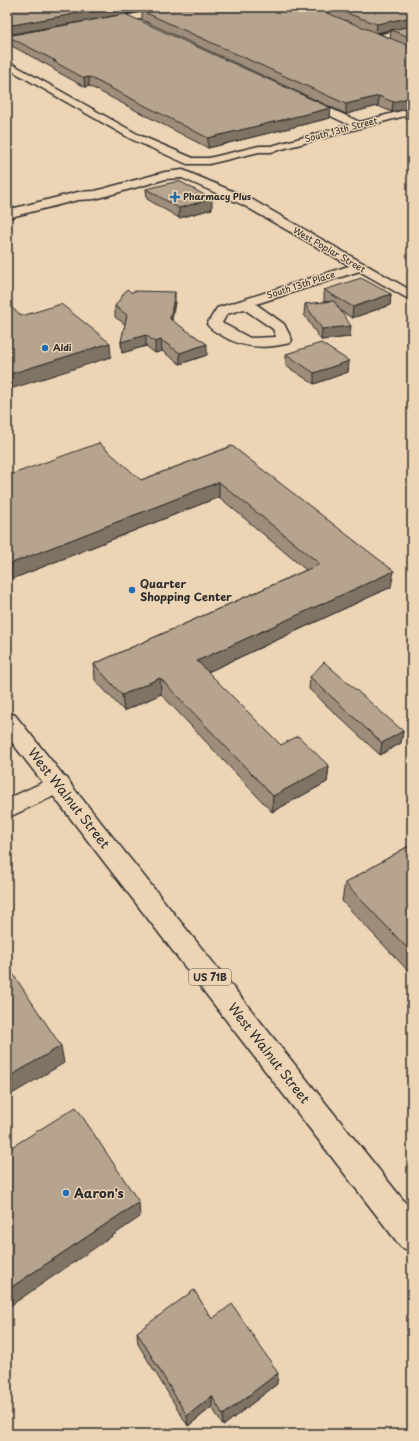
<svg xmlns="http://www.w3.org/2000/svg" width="419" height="1441" viewBox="0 0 419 1441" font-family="'Playpen Sans',sans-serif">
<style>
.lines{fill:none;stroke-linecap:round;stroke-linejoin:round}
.street-casing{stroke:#2b2b2b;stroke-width:3}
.secondary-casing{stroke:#2b2b2b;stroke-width:3}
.primary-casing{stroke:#2b2b2b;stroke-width:3}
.street{fill:#ecd4b5;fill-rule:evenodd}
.secondary{fill:#ecd4b5;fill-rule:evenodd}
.primary{fill:#ecd4b5;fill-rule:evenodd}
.wall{fill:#9d8d7a;stroke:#2b2b2b;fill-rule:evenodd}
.shaded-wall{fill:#7f7363;stroke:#2b2b2b}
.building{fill:#b6a48e;stroke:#2b2b2b}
.poi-dot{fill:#1f6fb2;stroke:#ecd4b5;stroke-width:1.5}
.labels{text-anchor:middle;stroke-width:3;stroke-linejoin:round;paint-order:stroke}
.far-street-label{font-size:9px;fill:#2b2b2b;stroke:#ecd4b5}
.far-poi-label{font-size:9px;font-weight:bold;fill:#2b2b2b;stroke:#ecd4b5;text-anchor:start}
.shield{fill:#ecd4b5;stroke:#655e54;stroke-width:1}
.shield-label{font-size:10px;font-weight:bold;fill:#2b2b2b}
.poi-label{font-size:11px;font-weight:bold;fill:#2b2b2b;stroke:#ecd4b5;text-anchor:start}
.near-street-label{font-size:13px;fill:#2b2b2b;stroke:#ecd4b5}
.near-poi-label{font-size:13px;font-weight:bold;fill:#2b2b2b;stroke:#ecd4b5;text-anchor:start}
</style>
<rect width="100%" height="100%" fill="#ecd4b5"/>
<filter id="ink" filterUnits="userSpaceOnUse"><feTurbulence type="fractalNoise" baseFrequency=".025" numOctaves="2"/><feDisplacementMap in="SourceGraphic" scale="8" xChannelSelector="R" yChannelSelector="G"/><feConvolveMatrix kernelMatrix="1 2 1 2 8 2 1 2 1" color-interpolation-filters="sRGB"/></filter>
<g filter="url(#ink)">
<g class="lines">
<defs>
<path id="street" d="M172,7H190L186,10L103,26L99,23L103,20Z
M412,27V33L376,41L371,38L373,36Z
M303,96L362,123L363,125L362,127H354L299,101L298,99L299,97Z
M358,263L363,264L365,267L363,270L256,304L284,324L292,340L290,343C266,349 243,349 221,335C216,332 210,329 207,324L217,308ZM244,309L273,329L276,337L250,338L222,323L227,314Z
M59,775L67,778L71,784L67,790L7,818V799Z"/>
<path id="secondary" d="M7,61L139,135L193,158H209L259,146H271L412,108V114L271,152H259L209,164H187L131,139L7,68Z
M183,170L251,199L412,291V301L243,205L182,178L166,179L95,199L78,200L7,218V210L78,192L95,191L165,172Z"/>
<path id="primary" d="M7,712L15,715L412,1211V1252L401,1247L7,736Z"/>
</defs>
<!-- street casing -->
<use href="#street" class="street-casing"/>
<!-- secondary casing -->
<use href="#secondary" class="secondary-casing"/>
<!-- primary casing -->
<use href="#primary" class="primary-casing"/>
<!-- street -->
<use href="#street" class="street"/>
<!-- secondary -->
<use href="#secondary" class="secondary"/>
<!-- primary -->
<use href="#primary" class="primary"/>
</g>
<!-- wall -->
<path class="wall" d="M7,7H412V121L405,118L406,109L392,112L378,106L346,114L142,20V11L7,35ZM391,30L390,38L378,33Z
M7,36L330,118L208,148L89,86L85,87L54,70L53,68L8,44Z
M146,189L212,209L179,218L147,199Z
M324,290L391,294L390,305L352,318L341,311L350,337L321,340L304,315L305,304L326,302L324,301Z
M132,293L175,302L172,320L207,355L180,364L162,351L155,353L146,346L122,353L121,342L125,324L115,317V306Z
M286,354L349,361L348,372L314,384L286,366Z
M232,446L391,587L208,672L281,745L329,766L327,782L272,812L161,694L124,711L95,680L94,664L306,570L219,497L7,581V476L141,480Z
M310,677L403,731L401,743L380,755L309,689Z
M412,824V839L410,837Z
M412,844V975L342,901L345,883Z
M212,1319L277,1384L223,1426L212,1407L188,1426L138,1344L137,1332Z"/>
<!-- shaded-wall -->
<path class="shaded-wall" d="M114,7H164L7,35V26Z
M412,17V26L376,33L377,24Z
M89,77V86L85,87L84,78Z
M379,96L378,106L346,114V104Z
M412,97V107H406V109L392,112L393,102Z
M331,108L330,118L208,148V138Z
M212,199V209L179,218V208Z
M175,292V302L170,330V319Z
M391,294L390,305L352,318L353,307Z
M351,326L350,337L321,340L322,329Z
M146,335V346L122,353L121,342Z
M161,340L162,351L155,353V342Z
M110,343L111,357L7,390V375Z
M207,344V355L180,364V353Z
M349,361L348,372L314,384V373Z
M219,482V497L7,581V565Z
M394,571L391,587L197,677V661Z
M160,678L161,694L124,711L122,695Z
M403,731L401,743L380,755L382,743Z
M329,766L327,782L272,812L273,796Z
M61,1046L64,1063L7,1097V1078Z
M139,1202L140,1217L7,1308V1290Z
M278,1373L277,1384L223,1426V1415Z
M212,1396V1407L188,1426L187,1416Z"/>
<!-- building -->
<path class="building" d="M7,7H114L7,26Z
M162,7H312L412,47V97L393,102L379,96L346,104L142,11Z
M330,7H412V17L377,24Z
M125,14L331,108L208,138L89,77L84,78L53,61H56L7,36Z
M412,26V38L391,30Z
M412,105V110L406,107Z
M179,181L212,199L179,208L146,189Z
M361,278L391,294L353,307L324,290Z
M127,289L132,293L133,291L175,292L170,319L207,344L180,353L161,340L155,342L146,335L121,342L127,315L115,306Z
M334,301L351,326L322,329L305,304Z
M7,304L22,316L61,304L110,343L7,375Z
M321,343L349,361L314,373L286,354Z
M99,443L141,480L232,446L394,571L197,661L281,745L298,736L329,766L273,796L160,678L122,695L94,664L320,564L219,482L7,565V476Z
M324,662L403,731L382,743L310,677Z
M412,844V953L345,883Z
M7,965L61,1046L7,1078Z
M76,1107L139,1202L7,1290V1150Z
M194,1290L212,1319L232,1304L278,1373L223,1415L212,1396L187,1416L137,1332Z"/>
</g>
<!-- markers -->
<g class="poi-dot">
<path d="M173 191h4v4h4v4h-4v4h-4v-4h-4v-4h4z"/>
<circle cx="45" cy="348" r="4"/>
<circle cx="132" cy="590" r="4"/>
<circle cx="66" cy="1193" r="4"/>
</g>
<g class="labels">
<!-- far-street labels -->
<g class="far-street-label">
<text transform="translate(341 130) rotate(-15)" y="3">South 13th Street</text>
<text transform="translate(329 250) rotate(30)" y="3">West Poplar Street</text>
<text transform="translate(301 285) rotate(-18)" y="3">South 13th Place</text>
</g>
<!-- far-poi labels -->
<g class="far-poi-label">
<text x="183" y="200">Pharmacy Plus</text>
<text x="53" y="351">Aldi</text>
</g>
<!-- shield labels -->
<rect class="shield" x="189" y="969" width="42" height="16" rx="3"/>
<g class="shield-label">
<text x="210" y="981">US 71B</text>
</g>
<!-- poi labels -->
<g class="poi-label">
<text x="140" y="588">Quarter<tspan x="140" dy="13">Shopping Center</tspan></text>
</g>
<!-- near-street labels -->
<g class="near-street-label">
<text transform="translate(69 798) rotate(52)" y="5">West Walnut Street</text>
<text transform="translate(269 1053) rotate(52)" y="5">West Walnut Street</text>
</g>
<!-- near-poi labels -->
<g class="near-poi-label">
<text x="74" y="1198">Aaron's</text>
</g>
</g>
<!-- margin -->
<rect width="419" height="1441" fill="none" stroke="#ecd4b5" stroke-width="24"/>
<rect x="12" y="12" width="395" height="1417" fill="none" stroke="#2b2b2b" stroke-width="1.5" filter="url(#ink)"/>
</svg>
